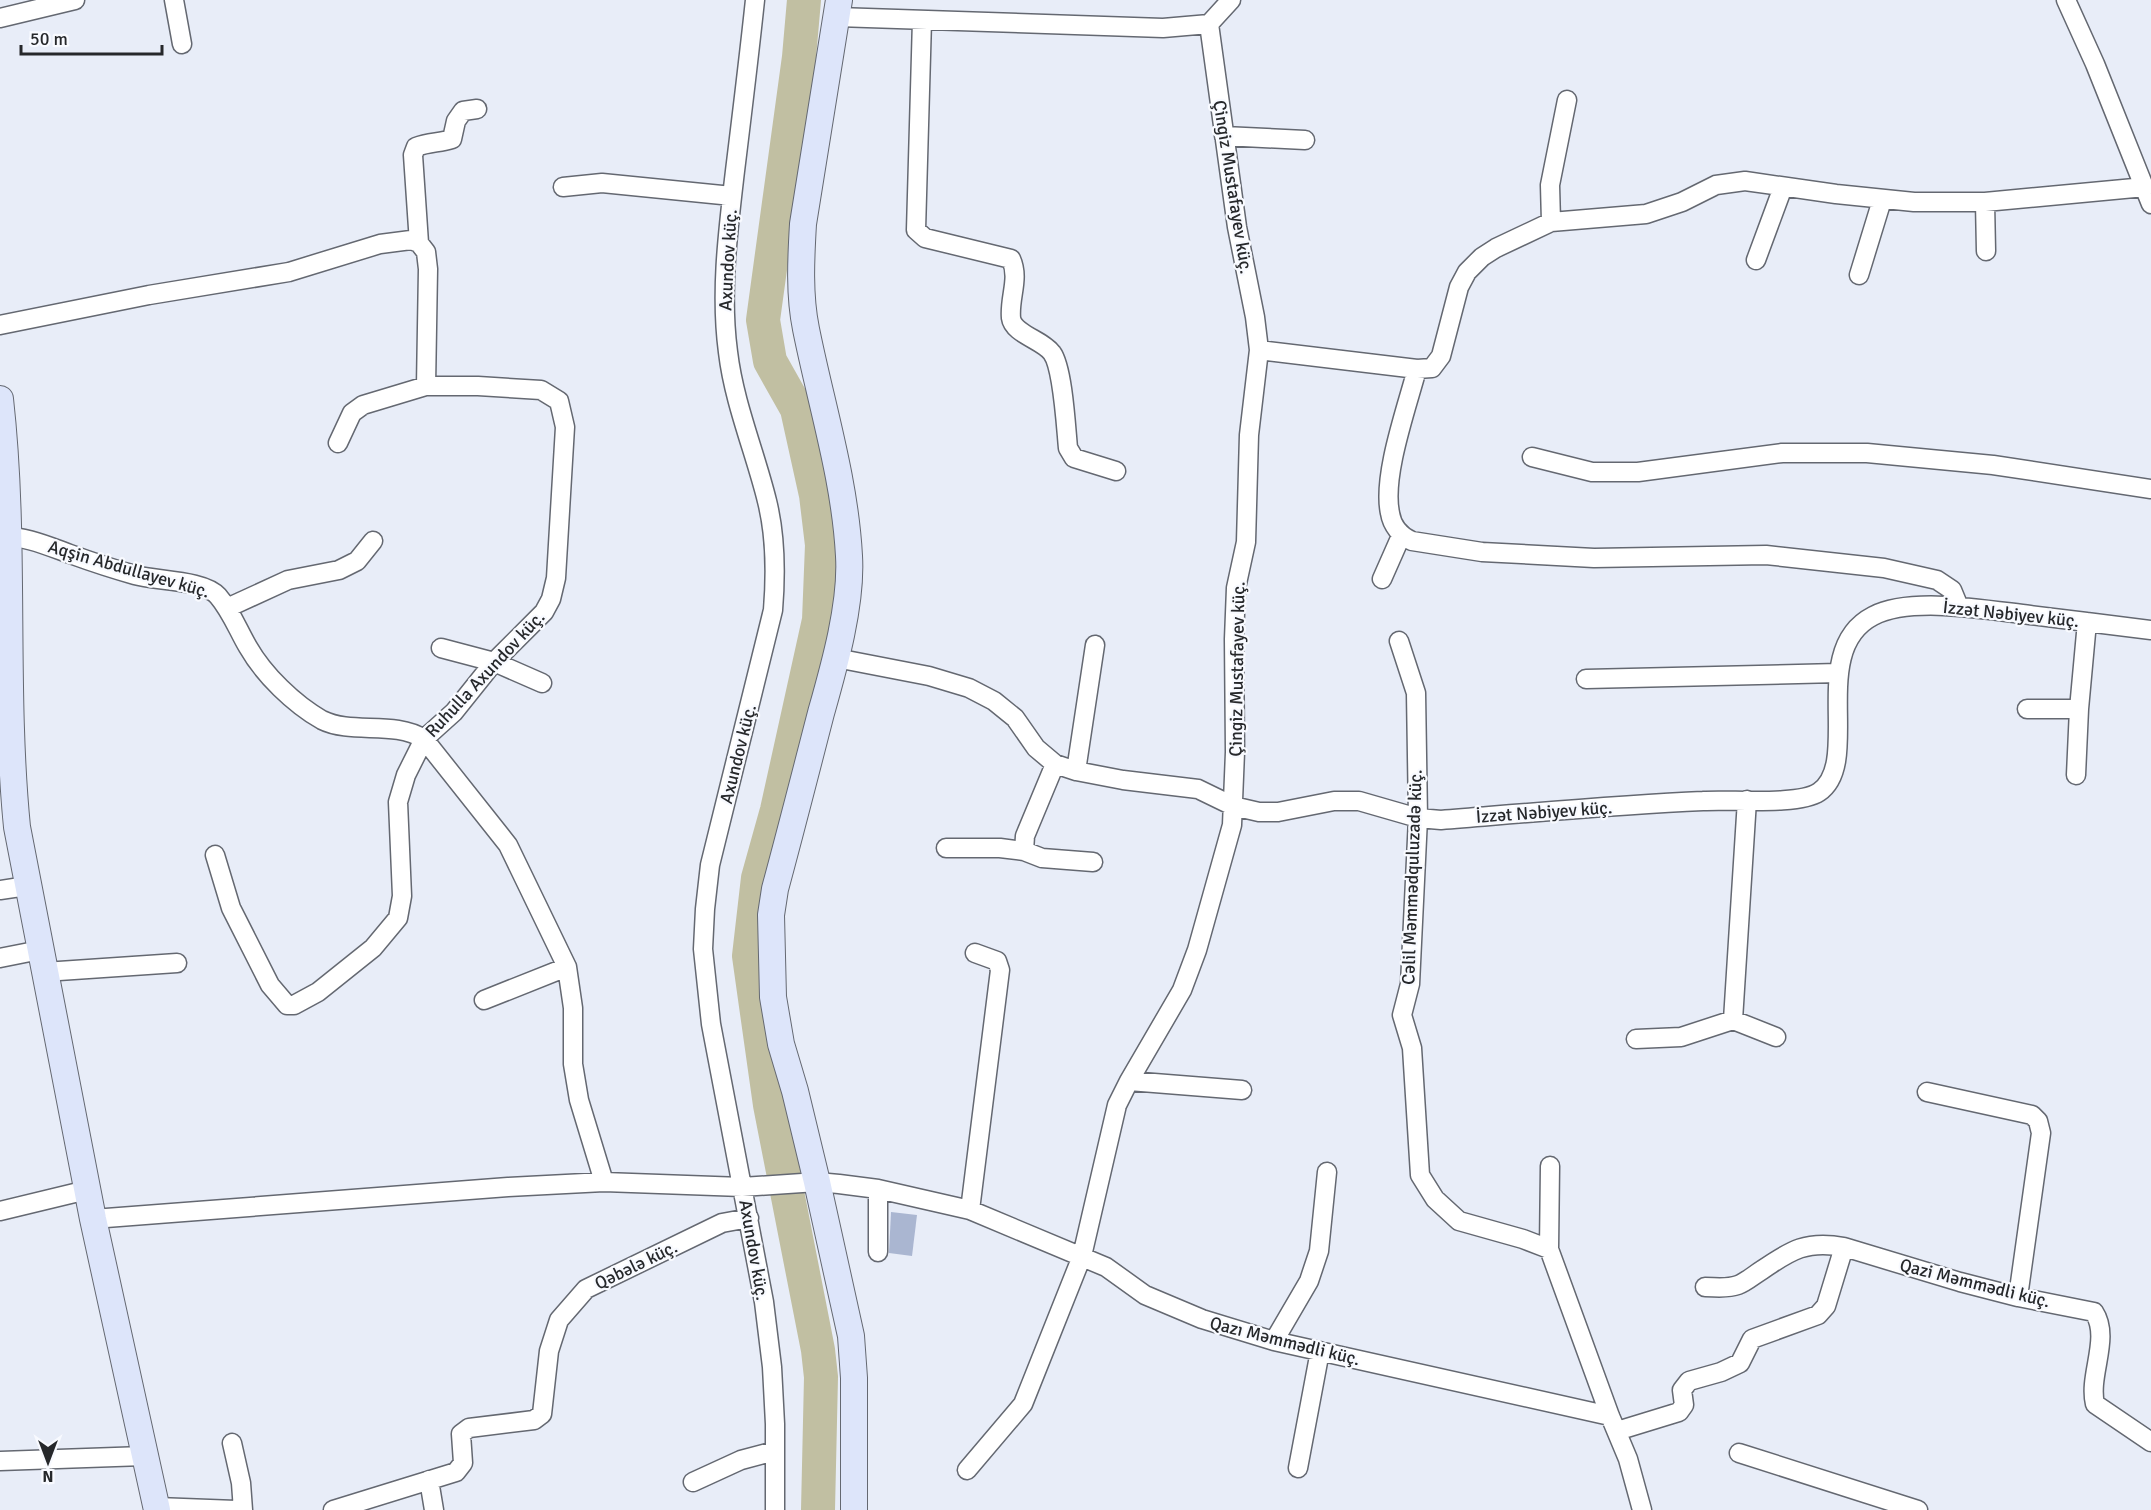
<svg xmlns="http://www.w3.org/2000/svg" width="2151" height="1510" viewBox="0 0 2151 1510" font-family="Signika,sans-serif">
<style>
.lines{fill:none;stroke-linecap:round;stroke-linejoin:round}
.river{stroke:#c1bfa2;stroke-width:34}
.building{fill:#aab6d1}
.street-casing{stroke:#646871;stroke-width:21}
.secondary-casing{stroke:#646871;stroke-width:28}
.street{stroke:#fff;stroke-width:18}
.secondary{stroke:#dde5fa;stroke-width:26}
.labels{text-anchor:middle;stroke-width:4.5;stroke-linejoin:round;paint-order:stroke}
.street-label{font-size:18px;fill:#26282b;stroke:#f8faff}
</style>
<rect width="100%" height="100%" fill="#e8edf8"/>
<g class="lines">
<!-- river -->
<path class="river" d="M804,0L799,57L763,320L770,361L797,409L816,495L822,545L819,620L777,810L758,878L749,956L770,1105L818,1350L821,1377L818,1510"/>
</g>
<!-- building -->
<path class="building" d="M891,1212L917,1215L912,1256L889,1253Z"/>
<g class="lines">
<defs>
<path id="street" d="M174,0L182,44
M755,0C749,57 742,114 735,171C728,231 720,292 728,352C734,403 755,452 767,501C776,537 776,573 773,610L710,865L705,909L703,949L711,1024L764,1302L772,1367L775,1424V1510
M2066,0L2095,64L2151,204
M837,17L1163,28L1209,24
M0,18L75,0
M922,20L916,230L925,238L1011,259C1020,279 1009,297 1011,318C1013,334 1043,340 1052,353C1063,368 1066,428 1068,448L1074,458L1116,471
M1224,136L1305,140
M563,187L602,183L732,196
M1985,202L1986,251
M1551,222L1550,185L1567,100
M419,243L413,155L416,147C429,142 440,143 452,139L456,121L463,111L477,109
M1756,260L1783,187
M1859,275L1882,200
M0,325L149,295L289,272L380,244L411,240L419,243L426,252L428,269L426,386
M1259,350L1417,369L1432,368L1441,356L1459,287L1467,272L1482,257L1496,248L1551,222L1646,214L1682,202L1716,185L1745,181L1836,194L1914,202H1985L2145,187
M1417,369C1407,407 1382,476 1390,513C1392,526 1401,536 1412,541L1482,552L1594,558L1766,555L1884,568L1937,580L1952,590L1959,607
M1532,457L1592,472H1638L1782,453H1867L1993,465L2151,489
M0,537C23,535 48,546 70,554C92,562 113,569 135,575C156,581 204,580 218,596C231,611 238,630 248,647C264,675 294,704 322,720C352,735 394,720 424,739L508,845L567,967L573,1008V1064L579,1100L604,1182
M1382,579L1401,536
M227,608L288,580L339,570L357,561L373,541
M1399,641L1416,693L1418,818L1410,984L1402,1015L1412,1048L1420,1175L1435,1199L1459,1221L1523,1239L1549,1249L1610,1416L1628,1459L1642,1510
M441,648L494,662L542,683
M836,658L929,676L969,688L994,701L1015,718L1036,748L1055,764L1076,771L1123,780L1198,789L1233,806L1259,812H1278L1334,801H1359L1418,818L1441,820C1528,813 1615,805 1703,801C1731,799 1798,806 1819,792C1863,762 1807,650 1873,616C1911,596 1987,610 2030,615C2070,620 2111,625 2151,630
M1586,679L1838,673
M2027,709H2079
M1076,771L1095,645
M2076,775L2079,709L2087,622
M946,848H1000L1024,851L1042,858L1093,862
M1024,851L1025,836L1055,764
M215,855L231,908L270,985L287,1005H294L318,992L373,948L398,918L402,896L398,802L406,775L424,739L454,712L494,662L544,612L551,599L556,578L565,427L559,401L541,390L478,386H426L363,405L352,413L338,443
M0,890L27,886
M0,958L40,950
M44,972L177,963
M484,1000L567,967
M1733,1020L1747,800
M1636,1039L1681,1037L1733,1020L1776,1037
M1129,1081L1242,1090
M1927,1092L2032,1115L2038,1121L2041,1133L2018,1297
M970,1210L1000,970L997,961L975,953
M0,1211L87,1190
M93,1219L508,1187L604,1182L742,1187L817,1182L839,1184L878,1189L970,1210L1106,1267L1145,1295L1202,1319L1274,1341L1610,1416
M1549,1249L1550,1166
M878,1252V1189
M1705,1287C1716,1287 1727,1289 1738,1285C1746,1282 1754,1275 1762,1270C1791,1250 1807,1240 1844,1247L1960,1282L2018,1297L2094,1312C2111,1338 2088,1375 2095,1404L2151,1442
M1274,1341L1309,1281L1319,1251L1327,1172
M1617,1431L1679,1412L1684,1405L1682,1390L1689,1381L1721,1372L1740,1363L1752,1339L1818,1315L1826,1306L1844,1247
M232,1443L241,1483L243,1510
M1739,1453L1918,1510
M0,1461L144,1456
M1298,1468L1320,1351
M967,1470L1023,1404L1082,1256L1117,1105L1129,1081L1182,990L1197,950L1232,825L1235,752L1234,639L1236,588L1246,542L1249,435L1259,350L1255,317L1237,227L1209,24L1231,0
M429,1480L434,1510
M693,1482L741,1460L775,1451
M157,1507L236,1510
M333,1510L456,1472L463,1463L461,1434L469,1428L534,1420L542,1414L549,1351L559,1320L586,1289L722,1223L749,1218"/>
<path id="secondary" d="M839,0L803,224C801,258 799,295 806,329C821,404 845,479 849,556C852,604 834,667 821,713C806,771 791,830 775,889L771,915L773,997L781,1044L795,1091L817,1182L851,1336L854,1378V1510
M0,399C16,541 3,685 17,827L93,1219L157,1510"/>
</defs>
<!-- street casing -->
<use href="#street" class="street-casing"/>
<!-- secondary casing -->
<use href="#secondary" class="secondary-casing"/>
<!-- street -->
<use href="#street" class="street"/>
<!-- secondary -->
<use href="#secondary" class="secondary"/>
</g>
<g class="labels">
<!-- street labels -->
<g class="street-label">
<text transform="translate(1233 187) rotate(81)" y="6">Çingiz Mustafayev küç.</text>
<text transform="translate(728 260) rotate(-87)" y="6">Axundov küç.</text>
<text transform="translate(129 569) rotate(16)" y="6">Aqşin Abdullayev küç.</text>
<text transform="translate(2011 614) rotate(6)" y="6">İzzət Nəbiyev küç.</text>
<text transform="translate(1237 669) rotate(-89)" y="6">Çingiz Mustafayev küç.</text>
<text transform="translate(485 674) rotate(-47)" y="6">Ruhulla Axundov küç.</text>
<text transform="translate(738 754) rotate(-76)" y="6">Axundov küç.</text>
<text transform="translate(1544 812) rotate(-4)" y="6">İzzət Nəbiyev küç.</text>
<text transform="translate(1412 877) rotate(-88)" y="6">Cəlil Məmmədquluzadə küç.</text>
<text transform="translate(754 1250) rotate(80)" y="6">Axundov küç.</text>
<text transform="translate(636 1265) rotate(-26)" y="6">Qəbələ küç.</text>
<text transform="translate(1975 1283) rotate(14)" y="6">Qazi Məmmədli küç.</text>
<text transform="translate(1285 1341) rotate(14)" y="6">Qazı Məmmədli küç.</text>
</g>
</g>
<!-- north arrow -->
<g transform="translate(48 1462) rotate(180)" stroke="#f8faff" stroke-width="4.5" paint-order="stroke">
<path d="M0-4.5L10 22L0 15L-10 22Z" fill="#26282b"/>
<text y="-9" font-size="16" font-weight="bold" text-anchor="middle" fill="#26282b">N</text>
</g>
<!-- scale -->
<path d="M21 45v9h141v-9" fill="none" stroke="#26282b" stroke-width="3"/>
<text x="30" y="45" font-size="18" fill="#26282b" stroke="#f8faff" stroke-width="4.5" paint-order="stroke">50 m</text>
</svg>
